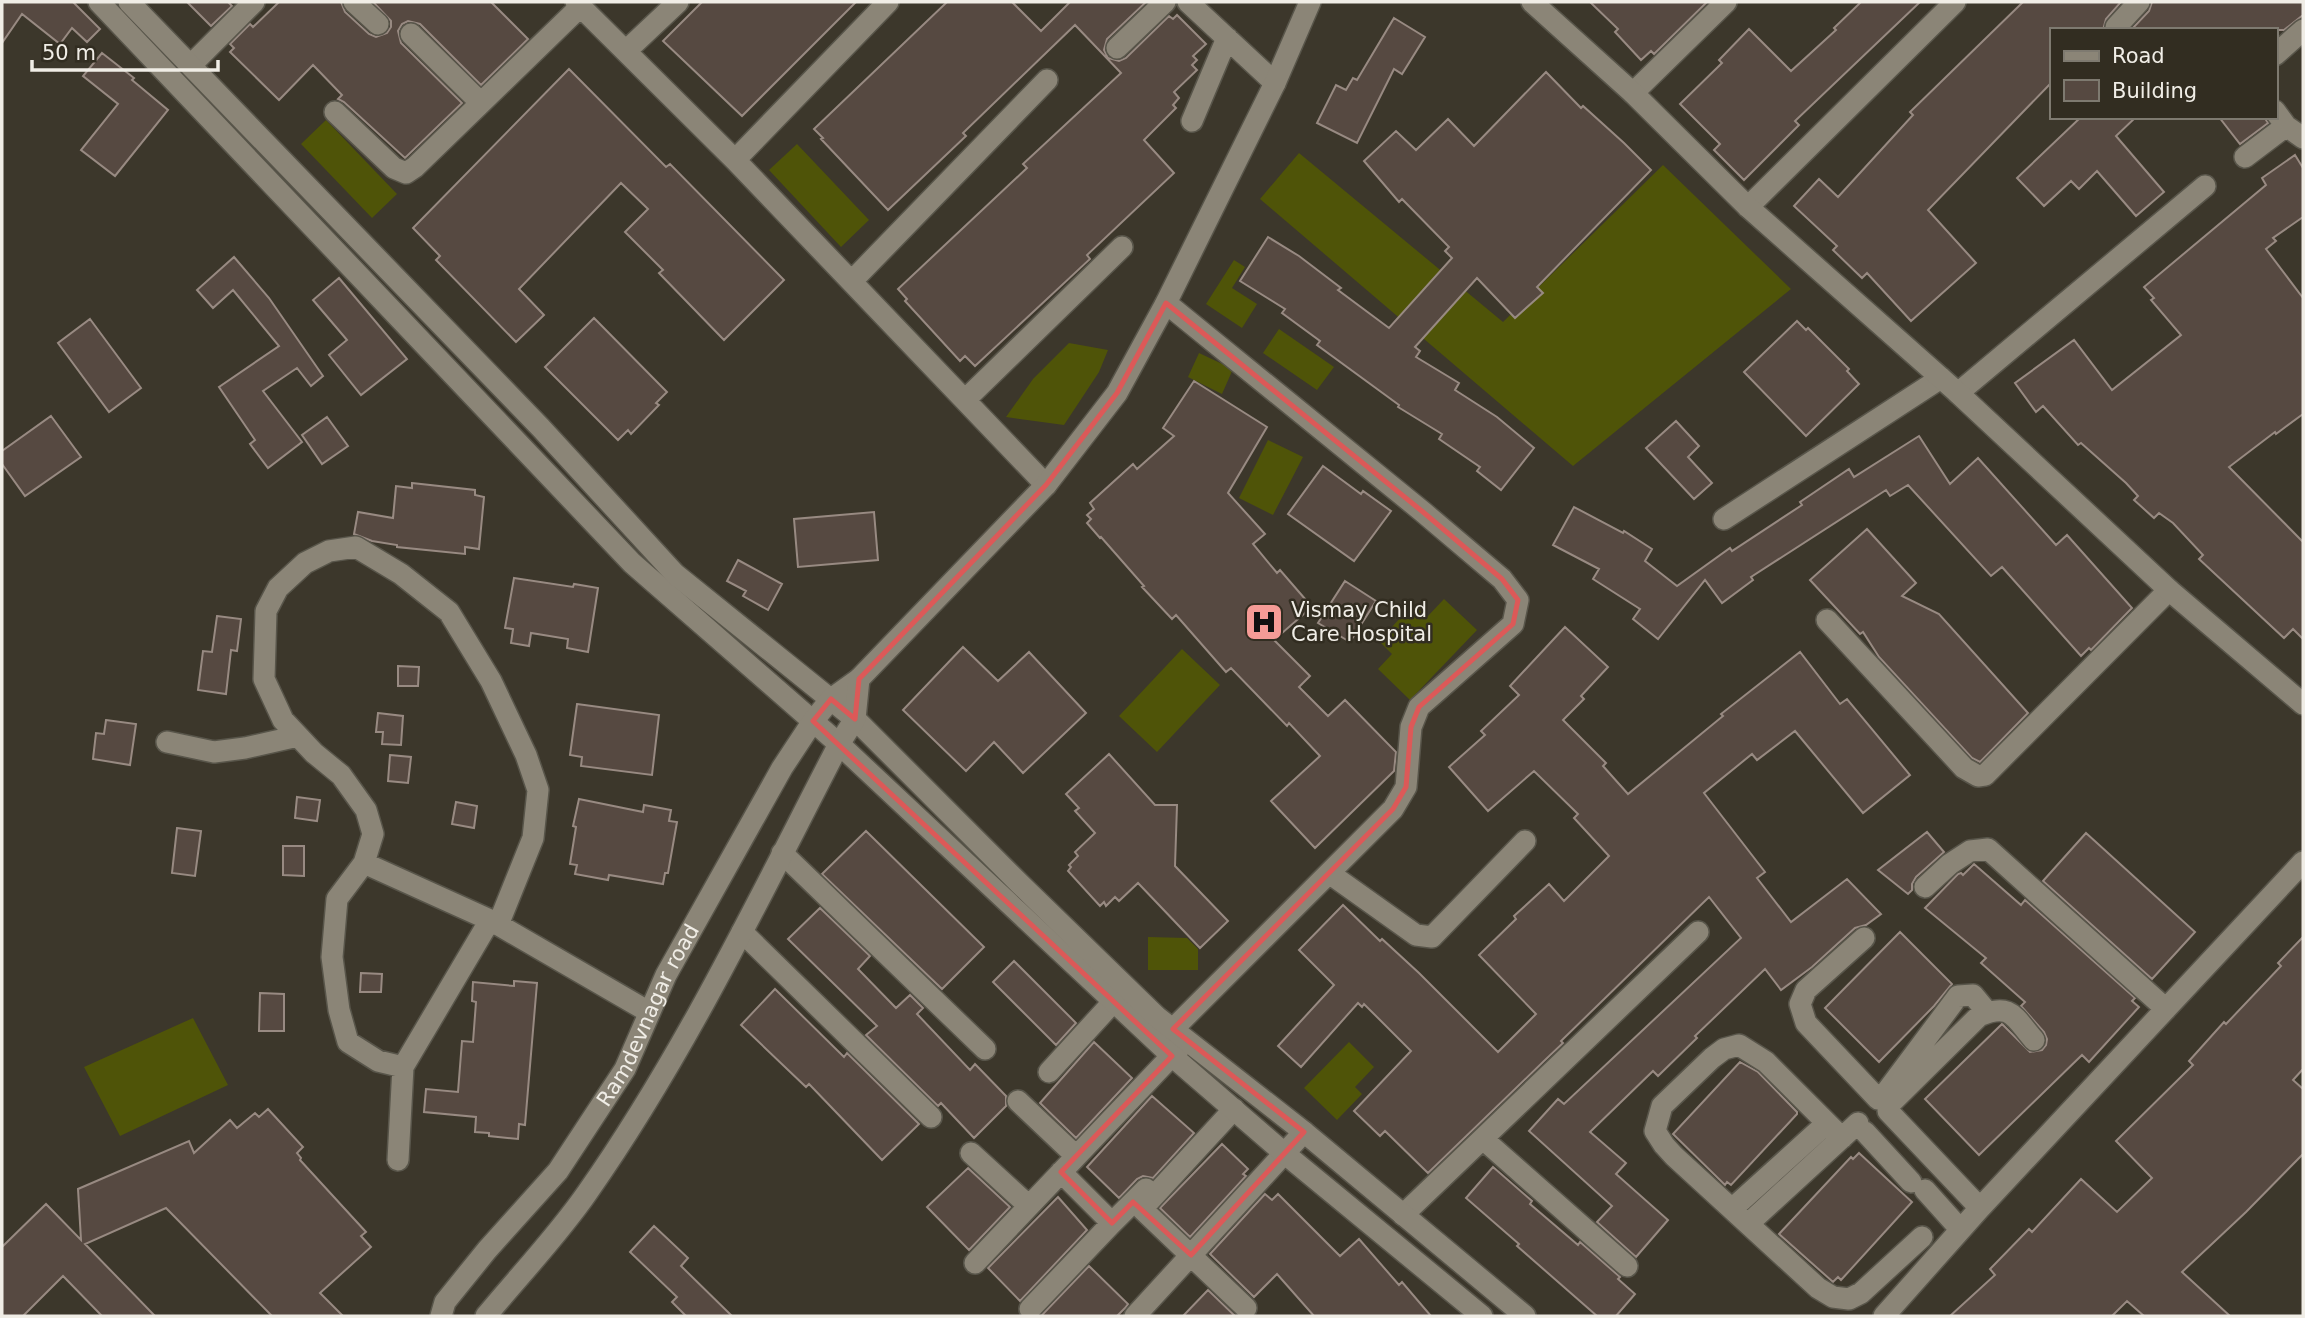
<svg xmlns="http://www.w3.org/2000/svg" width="2305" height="1318" viewBox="0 0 2305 1318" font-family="'DejaVu Sans',sans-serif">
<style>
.grass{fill:#4f5408}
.building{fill:#564941;stroke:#988a82;stroke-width:2}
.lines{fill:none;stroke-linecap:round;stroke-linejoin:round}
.street-casing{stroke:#58554a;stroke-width:24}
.secondary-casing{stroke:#58554a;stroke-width:24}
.street{stroke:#8b8577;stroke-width:21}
.secondary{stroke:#8b8577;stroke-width:21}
.marked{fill:none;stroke:#dc5958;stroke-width:5;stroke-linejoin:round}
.labels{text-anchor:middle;stroke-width:5;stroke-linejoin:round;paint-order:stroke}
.poi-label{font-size:21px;fill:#f0ede6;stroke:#322d21;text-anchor:start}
.street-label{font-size:21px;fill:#f0ede6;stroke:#322d21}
</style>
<rect width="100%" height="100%" fill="#3c372b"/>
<!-- grass -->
<path class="grass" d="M326,120L397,194L372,218L301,144Z
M797,144L869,220L841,247L769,170Z
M1299,153L1503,322L1663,165L1791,289L1573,466L1260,199Z
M1234,260L1245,267L1232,288L1257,304L1242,328L1206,304Z
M1279,329L1334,367L1317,390L1263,353Z
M1069,343L1108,350L1099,372L1064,425L1006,417L1033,379Z
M1199,353L1233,369L1222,394L1188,377Z
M1268,440L1303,457L1273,515L1239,498Z
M1444,599L1477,630L1410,700L1378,669L1392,654L1379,641L1413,604L1427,617Z
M1182,649L1220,685L1157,752L1119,716Z
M1148,937L1187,938L1198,949V970H1148Z
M193,1018L228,1085L120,1136L84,1067Z
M1349,1042L1374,1067L1355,1087L1362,1094L1337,1120L1304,1088Z"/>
<!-- building -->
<path class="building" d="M2,2H73L100,29L87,42L72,28L60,44L22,14L2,43Z
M187,2H228L232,6L211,26Z
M279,2H341L345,12L369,34L376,37L387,33L391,27V21L373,2H491L528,39L481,85L420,24L408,21L402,24L398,31L401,43L462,103L405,158L344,102L338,99L342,95L313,65L279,100L230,52L234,48L230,44L250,24L253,27Z
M702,2H856L742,116L663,41Z
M947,2H1012L1041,31L1070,2H1146L1107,39L1104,50L1108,58L1119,61L1126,58L1169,16L1173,19L1177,15L1206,44L1193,56L1197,60L1192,65L1197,70L1174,92L1179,98L1173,105L1176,108L1144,140L1174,173L1087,255L1090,259L975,366L965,356L960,361L905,301L907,299L898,289L1027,168L1023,164L1121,73L1075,25L963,133L966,136L888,210L821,139L823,138L814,129Z
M1590,2H1707L1654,54L1651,51L1641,60L1615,32L1618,29Z
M1861,2H1920L1795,121L1799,125L1744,180L1714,150L1720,144L1680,104L1722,63L1719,60L1749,29L1791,71L1836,30L1834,28Z
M2023,2H2121L2106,19L2103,30H2051V83L1928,210L1976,263L1911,321L1867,273L1862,278L1833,250L1837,246L1794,206L1819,179L1838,197L1913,115L1910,112Z
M2152,2H2303V15L2284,30H2131L2149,11Z
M1394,18L1425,37L1402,74L1394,69L1357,143L1317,123L1336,85L1346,90L1353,78L1357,80Z
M102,53L134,78L132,80L168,110L115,176L81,150L118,104L83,76Z
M569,69L666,167L670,164L784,280L724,340L659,273L663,270L625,232L648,209L621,183L519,289L544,315L516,342L436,260L440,256L413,228Z
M1546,72L1581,108L1583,106L1624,143L1651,170L1537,287L1543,293L1515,318L1477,278L1415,347L1420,351L1416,357L1459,383L1455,390L1497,417L1534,448L1501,490L1477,471L1480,467L1439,439L1442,434L1398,407L1399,405L1317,345L1320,341L1282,313L1285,309L1240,281L1268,237L1299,256L1341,288L1338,290L1389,328L1452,258L1445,251L1449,247L1402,199L1399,202L1364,161L1396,131L1416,150L1448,119L1474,146Z
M2081,117H2136L2116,136L2164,192L2136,216L2097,171L2079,189L2071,181L2044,206L2017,178Z
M2219,117H2264L2268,123L2240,144Z
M2295,155L2303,168V217L2273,238L2276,241L2266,249L2303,298V414L2276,434L2275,432L2229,467L2303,542V639L2293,629L2284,638L2199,559L2203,555L2173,523L2159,513L2154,518L2134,500L2138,496L2126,483L2081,443L2078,445L2043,406L2036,412L2015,383L2074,340L2112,390L2181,335L2151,300L2154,298L2144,287L2266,185L2262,178Z
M234,257L269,298L323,376L311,386L297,368L263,391L302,442L268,468L250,444L255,440L219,387L279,346L233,290L213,308L197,290Z
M339,278L407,359L361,395L329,355L347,340L313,300Z
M594,318L667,392L656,403L659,405L631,434L628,430L618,440L545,367Z
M90,319L141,388L109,412L58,343Z
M1797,321L1806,330L1808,328L1849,369L1847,371L1859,384L1806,436L1744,372Z
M1194,381L1267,427L1228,493L1265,534L1253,544L1277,573L1280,570L1312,607L1274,640L1310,676L1299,687L1328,716L1345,700L1396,752L1394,771L1315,848L1271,801L1320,756L1289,723L1287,726L1231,668L1226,672L1176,615L1172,619L1142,587L1144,586L1101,537L1100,538L1087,523L1091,519L1087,515L1094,509L1090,503L1133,464L1137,469L1174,436L1163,428Z
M51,416L81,457L25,496L2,464V451Z
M327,417L348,446L322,464L302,435Z
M1676,421L1699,446L1688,457L1712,483L1694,499L1646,448Z
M1919,436L1950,484L1978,458L2056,545L2067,535L2132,608L2091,650L2089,648L2081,656L2002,567L1991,576L1908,485L1890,496L1886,490L1751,577L1753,580L1722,603L1705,580L1658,639L1633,619L1640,609L1593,579L1599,569L1553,545L1574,507L1623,533L1624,531L1652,549L1645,561L1677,586L1730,548L1732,551L1802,505L1800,502L1849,469L1854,477Z
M1323,466L1361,494L1363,491L1391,511L1354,561L1288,514Z
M412,483L475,490V495L484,497L479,549L465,547V554L397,547V545L372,541L354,534L358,512L393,518L396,486L412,488Z
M874,512L878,560L798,567L794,519Z
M1867,529L1916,583L1902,596L1939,614L2028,713L1980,762L1972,758L1879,657L1863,632L1860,634L1810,580Z
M738,560L782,584L768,610L743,596L746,591L727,581Z
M514,578L573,587L574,584L598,588L588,652L567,648L568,639L531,633L529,646L511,643L513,629L505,628Z
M1345,581L1376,601L1350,642L1318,623Z
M217,616L241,619L237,651L231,650L226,694L198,690L203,651L212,652Z
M1565,627L1608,667L1581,696L1584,699L1563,720L1606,763L1603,766L1628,794L1723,716L1721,714L1800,652L1840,704L1847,699L1910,775L1863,813L1795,731L1757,760L1752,754L1704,793L1765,872L1757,878L1791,922L1847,879L1881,914L1866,925L1855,928L1812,967L1781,990L1765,969L1695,1036L1697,1038L1658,1076L1653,1071L1590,1132L1626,1163L1616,1174L1668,1220L1636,1257L1597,1222L1612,1206L1529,1131L1558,1099L1564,1104L1741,938L1709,897L1561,1041L1563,1043L1544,1061L1428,1173L1385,1131L1380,1136L1354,1111L1411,1051L1364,1004L1362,1007L1358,1003L1301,1067L1278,1046L1334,985L1299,950L1343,905L1380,941L1382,939L1419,973L1498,1052L1536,1014L1479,955L1516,919L1514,916L1549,884L1564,901L1609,856L1574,818L1578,814L1534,771L1488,811L1449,767L1485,735L1481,731L1519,695L1510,686Z
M963,647L998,681L1029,652L1086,713L1023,773L994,742L966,771L903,710Z
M398,666L419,667L418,686H398Z
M577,704L659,715L652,775L581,766L582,757L570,755Z
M378,713L403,716L401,745L382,744L383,732H376Z
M106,720L136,724L130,765L93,759L96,733L104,734Z
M1109,754L1155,805H1177L1175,866L1228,921L1200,948L1138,883L1119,901L1115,897L1106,906L1104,902L1100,906L1068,871L1071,867L1069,865L1078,856L1075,852L1095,833L1075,811L1079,808L1066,794Z
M390,755L411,757L408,783L388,781Z
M297,797L320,800L317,821L295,818Z
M579,799L643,812L644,805L671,810L669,821L677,822L668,873H665L663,884L609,875L608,880L575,874L577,865L570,864L576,827L573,826Z
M456,802L477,806L474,828L452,824Z
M177,828L201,831L195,876L172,873Z
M866,831L984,947L942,989L822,874Z
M1927,832L1944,852L1916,877L1912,884V890L1908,894L1878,870Z
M2086,833L2195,932L2152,979L2043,881Z
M283,846H304V876L283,875Z
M1974,864L2021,905L2025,900L2135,998L2132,1001L2139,1007L2089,1062L2082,1055L1979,1155L1925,1099L2002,1024L2030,1052L2042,1050L2046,1045L2047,1039L2044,1032L2021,1006L2025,1002L1981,963L1986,958L1925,908L1958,874L1961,873L1963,875Z
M820,908L870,956L858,969L896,1008L910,995L923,1008L917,1014L970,1070L975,1064L1006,1096V1106L974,1138L941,1103L938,1106L866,1035L877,1026L788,939Z
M1900,932L1952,984L1934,1006L1879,1062L1825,1008Z
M2303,937V1069L2293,1080L2303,1089V1154L2246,1212L2182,1272L2230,1316H2144L2127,1301L2112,1316H1950L1995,1275L1990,1269L2029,1229L2032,1232L2081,1179L2117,1212L2152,1178L2116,1141L2193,1065L2189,1061L2224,1022L2226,1024L2281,966L2278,963Z
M1014,961L1076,1023L1056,1045L993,982Z
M361,973L382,974L381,992H360Z
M514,981L537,983L525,1125L519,1124L518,1139L489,1136V1133L475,1132L476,1117L424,1112L426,1089L458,1092L462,1041L473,1042L476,1002L472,1001L473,982L514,986Z
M775,989L844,1057L847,1053L919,1124L882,1160L809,1084L806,1087L741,1025Z
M260,993L284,994V1031H259Z
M1094,1042L1132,1078L1076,1138L1040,1103Z
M1740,1062L1758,1072L1797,1112V1114L1731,1185L1727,1182L1725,1185L1673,1134Z
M1152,1096L1194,1133L1153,1178L1143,1176L1137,1179L1119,1198L1087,1167Z
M268,1109L303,1147L297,1153L301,1158L300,1160L366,1232L361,1236L371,1247L320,1293L343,1316H272L166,1208L85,1244L155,1316H102L63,1276L23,1316H2V1247L46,1204L81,1240L78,1189L189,1141L194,1153L230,1120L237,1128L255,1113L259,1117Z
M1222,1144L1248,1169L1243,1174L1246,1176L1190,1237L1160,1208Z
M1859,1153L1912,1202L1841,1280L1838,1277L1833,1282L1779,1234L1851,1157L1853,1159Z
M1493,1167L1532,1201L1530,1204L1578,1245L1580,1242L1620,1277L1618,1279L1635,1294L1616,1316H1597L1517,1246L1519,1244L1466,1198Z
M968,1168L1010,1207L969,1250L927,1207Z
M1265,1194L1272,1200L1278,1194L1340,1256L1359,1239L1399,1285L1402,1282L1431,1316H1314L1277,1274L1254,1297L1210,1254Z
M1058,1197L1087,1230L1020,1301L988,1268Z
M654,1226L688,1258L681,1266L732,1316H686L672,1302L677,1297L630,1252Z
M1089,1266L1128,1304L1125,1308L1117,1316H1041Z
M1208,1290L1235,1316H1183Z"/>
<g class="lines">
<defs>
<path id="street" d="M354,2L378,24
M576,2L735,160L1046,485
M1188,2L1275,83
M2116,27L2139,2
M411,34L481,103
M1117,48L1165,2
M626,51L678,2
M2275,55L2303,30
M191,65L254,2
M1633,93L1726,2
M2275,111L2286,126L2303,138
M335,112L394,168L406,173L415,167L581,6
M1192,121L1227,38
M2245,157L2286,126
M735,160L888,2
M1748,207L1955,2
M852,281L1047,80
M1166,303L1423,512L1502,579L1518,600L1513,624L1419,707L1411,727L1406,787L1393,809L1173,1029
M1958,393L2205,186
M965,400L1122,247
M1724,519L1941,378
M1827,620L1964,768L1978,776L1985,775L1990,770L2169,590
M167,742L214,752L245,748L298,736
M782,853L985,1049
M364,863L490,920L649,1012
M1329,873L1416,935L1432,937L1525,841
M1925,887L1950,864L1970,851L1988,849L2166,1009
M490,920L403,1067L378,1061L348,1042L339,1010L332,957L337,899L364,863L373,834L366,810L341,775L314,753L283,720L264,679L266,611L278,588L305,563L329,551L356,547L401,574L449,612L491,681L526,755L538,790L533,838L498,925
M742,932L931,1117
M1864,938L1806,990L1800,1004L1806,1023L1878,1099
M1049,1072L1114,1001
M1884,1095L1958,996L1973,995L1987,1012
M1018,1101L1076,1156
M1892,1102L1979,1016C2011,1002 2014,1017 2034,1040
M1234,1109L1142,1209L1246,1308
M1888,1111L1980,1208
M1865,1132L1911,1182
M1842,1138L1766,1062L1739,1045L1724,1049L1712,1058L1662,1106L1655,1131L1664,1145L1674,1156L1818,1288L1833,1297L1849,1299L1861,1293L1922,1237
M1483,1139L1627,1266
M971,1153L1029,1206
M398,1160L403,1067
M1061,1172L1112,1223L1146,1189
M1925,1190L1960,1229
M1732,1209L1827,1123
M1403,1215L1698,932
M1748,1224L1858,1123
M975,1263L1183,1044
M1030,1309L1112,1223
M1135,1316L1304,1132
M1884,1316L1980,1208L2303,862"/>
<g id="secondary">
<path d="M99,2L632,563L839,744L1172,1056L1284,1153L1482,1316"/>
<path d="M129,2L541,428L675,574L855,719L1021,885L1157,1017L1304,1132L1525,1316"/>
<path d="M1532,2L1633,93L1748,207L1958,393L2169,590L2303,704"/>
<path id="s1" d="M441,1316L445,1302L487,1250L558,1171L625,1069L666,975L782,768L813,721L831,699L859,679L1046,485L1117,393L1166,303L1275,83L1310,2"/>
<path d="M486,1316C519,1276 558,1235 587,1193C686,1052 760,896 839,744L855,719L859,679"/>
</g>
</defs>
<!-- street casing -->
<use href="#street" class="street-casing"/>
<!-- secondary casing -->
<use href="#secondary" class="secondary-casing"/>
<!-- street -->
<use href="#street" class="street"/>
<!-- secondary -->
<use href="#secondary" class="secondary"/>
</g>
<!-- marked area -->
<path class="marked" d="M1166,303L1423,512L1502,579L1518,600L1513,624L1419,707L1411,727L1406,787L1393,809L1173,1029L1304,1132L1191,1255L1133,1202L1112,1223L1061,1172L1172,1056L813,721L831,699L855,719L859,679L1046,485L1117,393Z"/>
<!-- icons -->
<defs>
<symbol id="hospital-square" viewBox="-11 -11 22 22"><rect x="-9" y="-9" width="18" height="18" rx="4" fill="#f59b96" stroke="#322d21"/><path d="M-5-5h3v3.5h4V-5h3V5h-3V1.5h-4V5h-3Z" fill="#111"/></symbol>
</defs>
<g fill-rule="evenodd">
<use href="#hospital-square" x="1242" y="600" width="44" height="44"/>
</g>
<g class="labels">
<!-- poi labels -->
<g class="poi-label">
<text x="1291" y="617">Vismay Child<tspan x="1291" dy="24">Care Hospital</tspan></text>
</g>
<!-- street labels -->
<g class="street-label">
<text dy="7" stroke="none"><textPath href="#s1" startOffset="368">Ramdevnagar road</textPath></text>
</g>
</g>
<!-- border -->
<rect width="2305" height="1318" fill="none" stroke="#f0ede6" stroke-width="7"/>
<!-- legend -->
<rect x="2050" y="28" width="228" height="91" fill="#322d21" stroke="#7e7a70" stroke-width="2"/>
<rect x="2064" y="51" width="35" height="10" fill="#8b8577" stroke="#7e7a70" stroke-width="2"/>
<text x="2112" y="63" font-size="21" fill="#f0ede6">Road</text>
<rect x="2064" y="80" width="35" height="21" fill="#564941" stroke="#7e7a70" stroke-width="2"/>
<text x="2112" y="98" font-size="21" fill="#f0ede6">Building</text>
<!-- scale -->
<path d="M32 60v10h186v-10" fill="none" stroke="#f0ede6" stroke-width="3.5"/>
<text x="42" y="60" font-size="21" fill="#f0ede6" stroke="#322d21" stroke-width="5" paint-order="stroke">50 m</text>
</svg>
